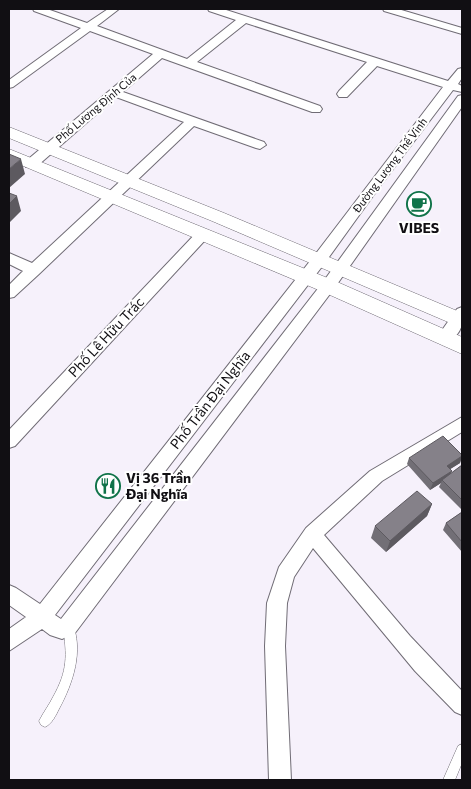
<svg xmlns="http://www.w3.org/2000/svg" width="471" height="789" viewBox="0 0 471 789" font-family="Commissioner,sans-serif">
<style>
.lines{fill:none;stroke-linecap:round;stroke-linejoin:round}
.service-casing{stroke:#706c75;stroke-width:1}
.minor-casing{stroke:#706c75;stroke-width:2}
.tertiary-casing{stroke:#706c75;stroke-width:1}
.service{fill:#fff;fill-rule:evenodd}
.minor{fill:#fff;fill-rule:evenodd}
.tertiary{fill:#fff;fill-rule:evenodd}
.wall{fill:#726f76}
.shaded-wall{fill:#5d5a60}
.building{fill:#858189;stroke:#5d5a60}
.labels{text-anchor:middle;stroke-width:4;stroke-linejoin:round;paint-order:stroke}
.far-street-label{font-size:11px;fill:#110f13;stroke:#fff}
.poi-label{font-size:14px;font-weight:bold;fill:#110f13;stroke:#fff}
.street-label{font-size:14px;fill:#110f13;stroke:#fff}
</style>
<rect width="100%" height="100%" fill="#f6f1fb"/>
<g class="lines">
<defs>
<path id="service" d="M68,621L72,622C84,651 73,683 59,709C56,715 52,724 45,727L41,725L39,721C43,713 49,705 53,697C68,670 67,656 63,626L64,622Z
M462,744V763L455,780H443L458,746Z"/>
<path id="minor" d="M33,9H47L87,23L108,9H119L97,26L187,59L236,20L209,11L208,9H223L448,81L458,69L462,68V78L458,84L462,86V92L453,90L378,189L324,264L55,615L61,619L323,282L458,96L462,95V107L333,290L75,633L62,639L50,635L42,629L9,651V629L26,617L9,605V585L16,588L40,604L314,256L443,87L377,66L347,97H339L337,94L339,91L367,62L246,23L197,62L320,106L322,109L320,112H312L162,58L123,92L264,142L266,145L260,149L256,148L194,126L39,274L14,297L9,298V285L23,271L9,264V253L32,263L184,122L116,97L36,167H26L25,164L26,161L153,54L90,31L13,87L9,88V80L81,28L34,11Z
M383,9H398L462,28V34L384,11Z
M203,229L208,231L210,234L208,237L15,446L9,448V430L198,231Z
M462,307C462,312 463,319 462,324C460,334 450,344 440,341L437,337L440,333L457,309Z
M462,417V432L382,481L324,535L410,636L462,691V715L455,712L415,671L313,548L294,577L287,603L285,646L291,780H269L265,646L267,603L279,567L306,528L370,471Z"/>
<path id="tertiary" d="M9,127L224,213L462,313V328L212,221L9,138Z
M9,149L335,281L462,337V354L321,291L9,160Z"/>
</defs>
<!-- service casing -->
<use href="#service" class="service-casing"/>
<!-- minor casing -->
<use href="#minor" class="minor-casing"/>
<!-- tertiary casing -->
<use href="#tertiary" class="tertiary-casing"/>
<!-- service -->
<use href="#service" class="service"/>
<!-- minor -->
<use href="#minor" class="minor"/>
<!-- tertiary -->
<use href="#tertiary" class="tertiary"/>
</g>
<!-- wall -->
<path class="wall" d="M462,455V457L460,463L450,469L452,471L450,474L462,465V510L439,487L441,483L430,490L407,464L409,458Z
M432,504L427,516L386,552L371,538L375,526Z
M462,512V552L443,530L446,523Z"/>
<!-- shaded-wall -->
<path class="shaded-wall" d="M21,159L25,174L9,188V169Z
M17,196L21,211L9,223V204Z
M462,456L460,463L444,473L447,466Z
M452,471L449,478L442,480L441,483L430,490L433,483Z
M432,504L427,516L386,552L390,541Z"/>
<!-- building -->
<path class="building" d="M9,154L21,159L9,169Z
M9,193L17,196L9,204Z
M443,436L462,455V456L447,466L452,471L433,483L409,458Z
M462,465V500L442,480Z
M417,491L432,504L390,541L375,526Z
M462,512V542L446,523Z"/>
<!-- icons -->
<defs>
<symbol id="cafe-ring" viewBox="-11 -11 22 22"><circle r="9.5" fill="#fff" stroke="#107349" stroke-width="1.5"/><path d="M-5.5-4.5H6V0H3Q3 3.5 0 3.5H-2.5Q-5.5 3.5-5.5 0ZM3-3.2v2h1.7v-2ZM-6 4.5H4V6H-6Z" fill="#107349"/></symbol>
<symbol id="restaurant-ring" viewBox="-11 -11 22 22"><circle r="9.5" fill="#fff" stroke="#107349" stroke-width="1.5"/><path d="M-5-6h1v4h1v-4h1v4h1v-4h1v5L-1.5 .5V6h-2V.5L-5-1ZM5-6V6H3V1.5H1.5Q1.5-4 5-6Z" fill="#107349"/></symbol>
</defs>
<g fill-rule="evenodd">
<use href="#cafe-ring" x="405" y="190" width="28" height="28"/>
<use href="#restaurant-ring" x="94" y="472" width="28" height="28"/>
</g>
<g class="labels">
<!-- far-street labels -->
<g class="far-street-label">
<text transform="translate(96 108) rotate(-40)" y="4">Phố Lương Định Của</text>
<text transform="translate(390 165) rotate(-53)" y="4">Đường Lương Thế Vinh</text>
</g>
<!-- poi labels -->
<g class="poi-label">
<text x="419" y="233">VIBES</text>
<text x="126" y="483" text-anchor="start">Vị 36 Trần<tspan x="126" dy="16">Đại Nghĩa</tspan></text>
</g>
<!-- street labels -->
<g class="street-label">
<text transform="translate(106 337) rotate(-47)" y="5">Phố Lê Hữu Trác</text>
<text transform="translate(210 400) rotate(-52)" y="5">Phố Trần Đại Nghĩa</text>
</g>
</g>
<!-- border -->
<rect width="471" height="789" fill="none" stroke="#110f13" stroke-width="20"/>
</svg>
